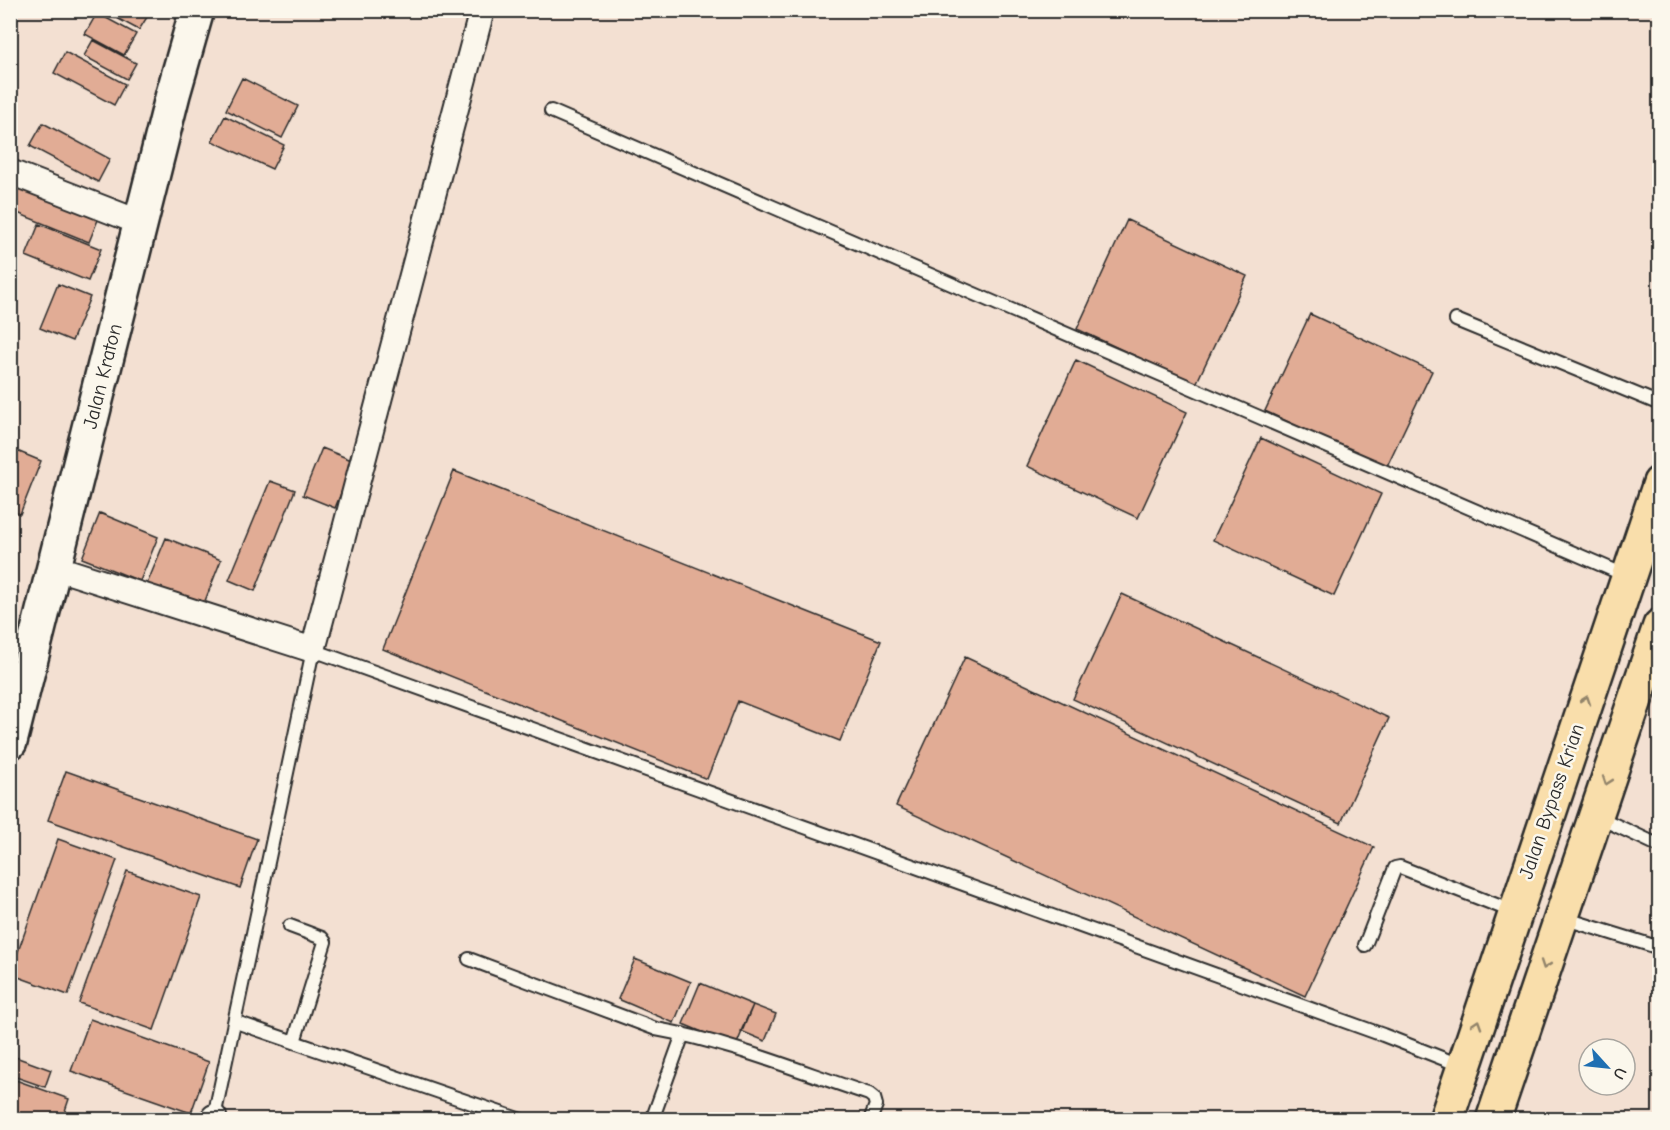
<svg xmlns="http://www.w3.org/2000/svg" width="1670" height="1130" viewBox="0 0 1670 1130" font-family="'Comic Neue',sans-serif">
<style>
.building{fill:#e1ac95;stroke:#2b2b2b;stroke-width:1.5}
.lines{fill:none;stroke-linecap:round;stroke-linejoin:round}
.lane-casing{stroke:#2b2b2b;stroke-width:16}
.street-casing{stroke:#2b2b2b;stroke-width:28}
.secondary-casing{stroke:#2b2b2b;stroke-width:38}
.highway-casing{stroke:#2b2b2b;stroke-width:38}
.lane{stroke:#fbf7ec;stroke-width:12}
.street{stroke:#fbf7ec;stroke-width:24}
.secondary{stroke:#fbf7ec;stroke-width:33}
.highway{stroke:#f9deab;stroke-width:33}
.oneway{stroke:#92846b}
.labels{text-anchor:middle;stroke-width:5;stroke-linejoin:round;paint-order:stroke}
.street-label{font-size:20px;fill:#2b2b2b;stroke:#fbf7ec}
</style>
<rect width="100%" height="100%" fill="#f3e0d2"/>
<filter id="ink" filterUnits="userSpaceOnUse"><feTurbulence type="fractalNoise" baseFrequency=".0167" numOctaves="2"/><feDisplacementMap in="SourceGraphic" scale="12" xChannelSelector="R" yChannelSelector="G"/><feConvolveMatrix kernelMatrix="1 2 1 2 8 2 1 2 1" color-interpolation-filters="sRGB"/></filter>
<g filter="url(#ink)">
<!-- building -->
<path class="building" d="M102,10H143L149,14L139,30Z
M97,13L136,34L124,55L85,34Z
M93,40L136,63L127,79L84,56Z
M65,52L125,84L114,105L54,73Z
M242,78L298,106L282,138L226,110Z
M225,116L284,145L272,169L212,141Z
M43,123L110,159L98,182L30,146Z
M10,179L102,210L89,242L10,210Z
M1127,220L1247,276L1196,384L1077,329Z
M39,224L101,249L88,281L26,256Z
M58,284L90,297L72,341L40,328Z
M1310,314L1432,371L1386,468L1265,411Z
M1076,360L1187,412L1138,518L1027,466Z
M1261,438L1381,494L1334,596L1213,540Z
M322,448L354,461L335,508L303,495Z
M17,451L41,461L20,514L10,511V466Z
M454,471L881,641L840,741L738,701L707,779L383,649Z
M270,481L295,490L255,591L229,580Z
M100,513L158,537L140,581L82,558Z
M166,538L221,560L203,606L147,584Z
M1122,594L1389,718L1341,823L1073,699Z
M965,657L1374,847L1305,996L896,806Z
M66,771L257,839L240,888L48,820Z
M58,839L117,860L68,995L10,974Z
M127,871L201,897L154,1030L79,1003Z
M635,959L691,982L674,1023L618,999Z
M700,983L753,1005L736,1046L683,1024Z
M753,1005L776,1014L765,1041L741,1031Z
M90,1019L209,1062L191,1113L71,1071Z
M10,1055L51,1070L45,1087L10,1075Z
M10,1078L69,1099L62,1120H16L10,1117Z"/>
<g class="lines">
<defs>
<path id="lane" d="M551,111L1627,576
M1456,320L1660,404
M1598,817L1660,846
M1563,918L1660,948
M290,926L322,938L325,942L294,1042
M1365,945L1395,868L1400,867L1514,912
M469,959L656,1029C729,1042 799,1071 869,1094L874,1098L876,1105L870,1120
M236,1022L521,1120
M214,1117L313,650L1383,1035L1462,1066
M652,1120L683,1034"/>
<path id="street" d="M10,172L141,223
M54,567L313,650L482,10
M214,1120V1117"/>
<path id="secondary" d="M10,742L173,94L197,10"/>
<path id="highway" d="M1446,1120L1660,483
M1493,1120L1660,626"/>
</defs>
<!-- lane casing -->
<use href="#lane" class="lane-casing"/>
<!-- street casing -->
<use href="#street" class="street-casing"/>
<!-- secondary casing -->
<use href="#secondary" class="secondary-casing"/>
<!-- highway casing -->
<use href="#highway" class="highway-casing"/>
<!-- lane -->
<use href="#lane" class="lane"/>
<!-- street -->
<use href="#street" class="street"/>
<!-- secondary -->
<use href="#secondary" class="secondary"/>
<!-- highway -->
<use href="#highway" class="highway"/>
</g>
<!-- one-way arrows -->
<defs><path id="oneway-chevron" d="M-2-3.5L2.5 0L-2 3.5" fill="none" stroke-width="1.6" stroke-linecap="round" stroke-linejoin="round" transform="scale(1.5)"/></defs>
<g class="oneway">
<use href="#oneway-chevron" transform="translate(1586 700) rotate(-71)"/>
<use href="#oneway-chevron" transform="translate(1607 781) rotate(109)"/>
<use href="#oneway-chevron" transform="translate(1545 965) rotate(109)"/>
<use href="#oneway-chevron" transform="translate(1477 1024) rotate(-72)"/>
</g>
</g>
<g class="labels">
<!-- street labels -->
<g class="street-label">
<text transform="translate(102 376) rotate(-76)" y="7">Jalan Kraton</text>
<text transform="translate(1551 801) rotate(-71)" y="7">Jalan Bypass Krian</text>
</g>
</g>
<!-- margin -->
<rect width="1670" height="1130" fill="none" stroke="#fbf7ec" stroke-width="36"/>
<rect x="18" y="18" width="1634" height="1094" fill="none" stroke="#2b2b2b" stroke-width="2" filter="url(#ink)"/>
<!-- north arrow -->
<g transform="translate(1607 1067) rotate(117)"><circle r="28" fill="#fbf7ec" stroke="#a8a59f" stroke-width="1.5"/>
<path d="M0-4.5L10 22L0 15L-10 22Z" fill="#1f6fb2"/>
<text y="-9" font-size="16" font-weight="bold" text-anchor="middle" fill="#2b2b2b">U</text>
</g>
</svg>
